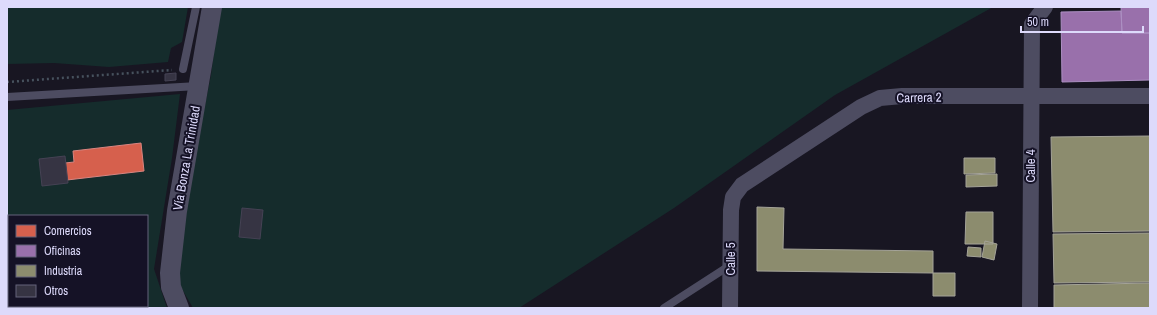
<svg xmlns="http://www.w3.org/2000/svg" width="1157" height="315" viewBox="0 0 1157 315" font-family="'Archivo Narrow',sans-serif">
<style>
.green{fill:#152c2c;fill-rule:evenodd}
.shops{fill:#d6604d;stroke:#d88581}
.offices{fill:#9970ab;stroke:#ad90c3}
.industry{fill:#8c8c6e;stroke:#a4a398}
.building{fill:#363443;stroke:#454254}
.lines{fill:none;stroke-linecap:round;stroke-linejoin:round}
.path{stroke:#47525e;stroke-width:2.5;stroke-dasharray:2 3;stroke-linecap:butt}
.service{stroke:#4d4c61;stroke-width:8}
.minor{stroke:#4d4c61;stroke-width:16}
.tertiary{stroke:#4d4c61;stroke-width:20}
.labels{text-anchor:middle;stroke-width:4;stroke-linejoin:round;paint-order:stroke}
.street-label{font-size:13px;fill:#dddafb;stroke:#151226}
</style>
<rect width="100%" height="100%" fill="#181622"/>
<!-- green -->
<path class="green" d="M7,7H188L182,42L171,48L168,62L109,67L54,63L7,64Z
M220,7H993L835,95L674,208L519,308H193L175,277L185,206L211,75Z
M180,94L172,158L154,269L167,308H7V110ZM9,216H147V306H9Z"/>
<!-- shops -->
<path class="shops" d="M141,143L144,171L67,180L65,163L74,162L73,151Z"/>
<!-- offices -->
<path class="offices" d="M1121,7H1150V33H1122Z
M1121,11L1122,33H1150V80L1062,82L1061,12Z"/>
<!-- industry -->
<path class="industry" d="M1150,136V231L1053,232L1051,137Z
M964,158H995V173L964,174Z
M997,174V186L966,187V175Z
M757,207L784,208L783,249L933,251V273L757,271Z
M966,212H993V244H965Z
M1150,233V282L1054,283L1053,234Z
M985,241L997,244L994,260L982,257Z
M968,247L981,248V257L967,256Z
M933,273H955V296H933Z
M1150,283V308H1054V285Z"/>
<!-- building -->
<path class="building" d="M176,73V80L165,81V74Z
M65,156L68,183L42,186L39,159Z
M242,208L263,210L260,239L239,237Z"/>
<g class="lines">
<!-- path -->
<path class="path" d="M7,82L172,70"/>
<!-- service -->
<path class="service" d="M183,69L196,7
M7,97L198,86
M664,308L729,266"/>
<!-- minor -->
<path class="minor" d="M730,308L731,210L733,197L742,185L861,107L880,98L902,96H1150
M1030,308L1032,24L1045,7"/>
<!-- tertiary -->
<path class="tertiary" d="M179,308L171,287L170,273L177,211L212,7"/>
</g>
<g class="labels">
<!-- street labels -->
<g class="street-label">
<text transform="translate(919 97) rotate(-1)" y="5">Carrera 2</text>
<text transform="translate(186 158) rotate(-80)" y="5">Vía Bonza La Trinidad</text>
<text transform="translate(1030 166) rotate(-90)" y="5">Calle 4</text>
<text transform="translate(730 259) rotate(-90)" y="5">Calle 5</text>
</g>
</g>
<!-- border -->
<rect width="1157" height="315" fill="none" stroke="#dddafb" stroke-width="16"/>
<!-- legend -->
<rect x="8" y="215" width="140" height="92" fill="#151226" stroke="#65627b"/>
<rect x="16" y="225" width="20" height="12" fill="#d6604d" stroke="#65627b"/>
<text x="44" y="235" font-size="12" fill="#dddafb">Comercios</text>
<rect x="16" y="245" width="20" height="12" fill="#9970ab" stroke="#65627b"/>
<text x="44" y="255" font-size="12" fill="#dddafb">Oficinas</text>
<rect x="16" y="265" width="20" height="12" fill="#8c8c6e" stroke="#65627b"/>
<text x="44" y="275" font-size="12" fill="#dddafb">Industria</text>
<rect x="16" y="285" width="20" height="12" fill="#363443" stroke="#65627b"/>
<text x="44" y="295" font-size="12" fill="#dddafb">Otros</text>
<!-- scale -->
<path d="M1021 26v6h122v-6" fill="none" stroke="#dddafb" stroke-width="2"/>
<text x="1027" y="26" font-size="12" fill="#dddafb" stroke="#151226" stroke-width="3" paint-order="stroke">50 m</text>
</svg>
